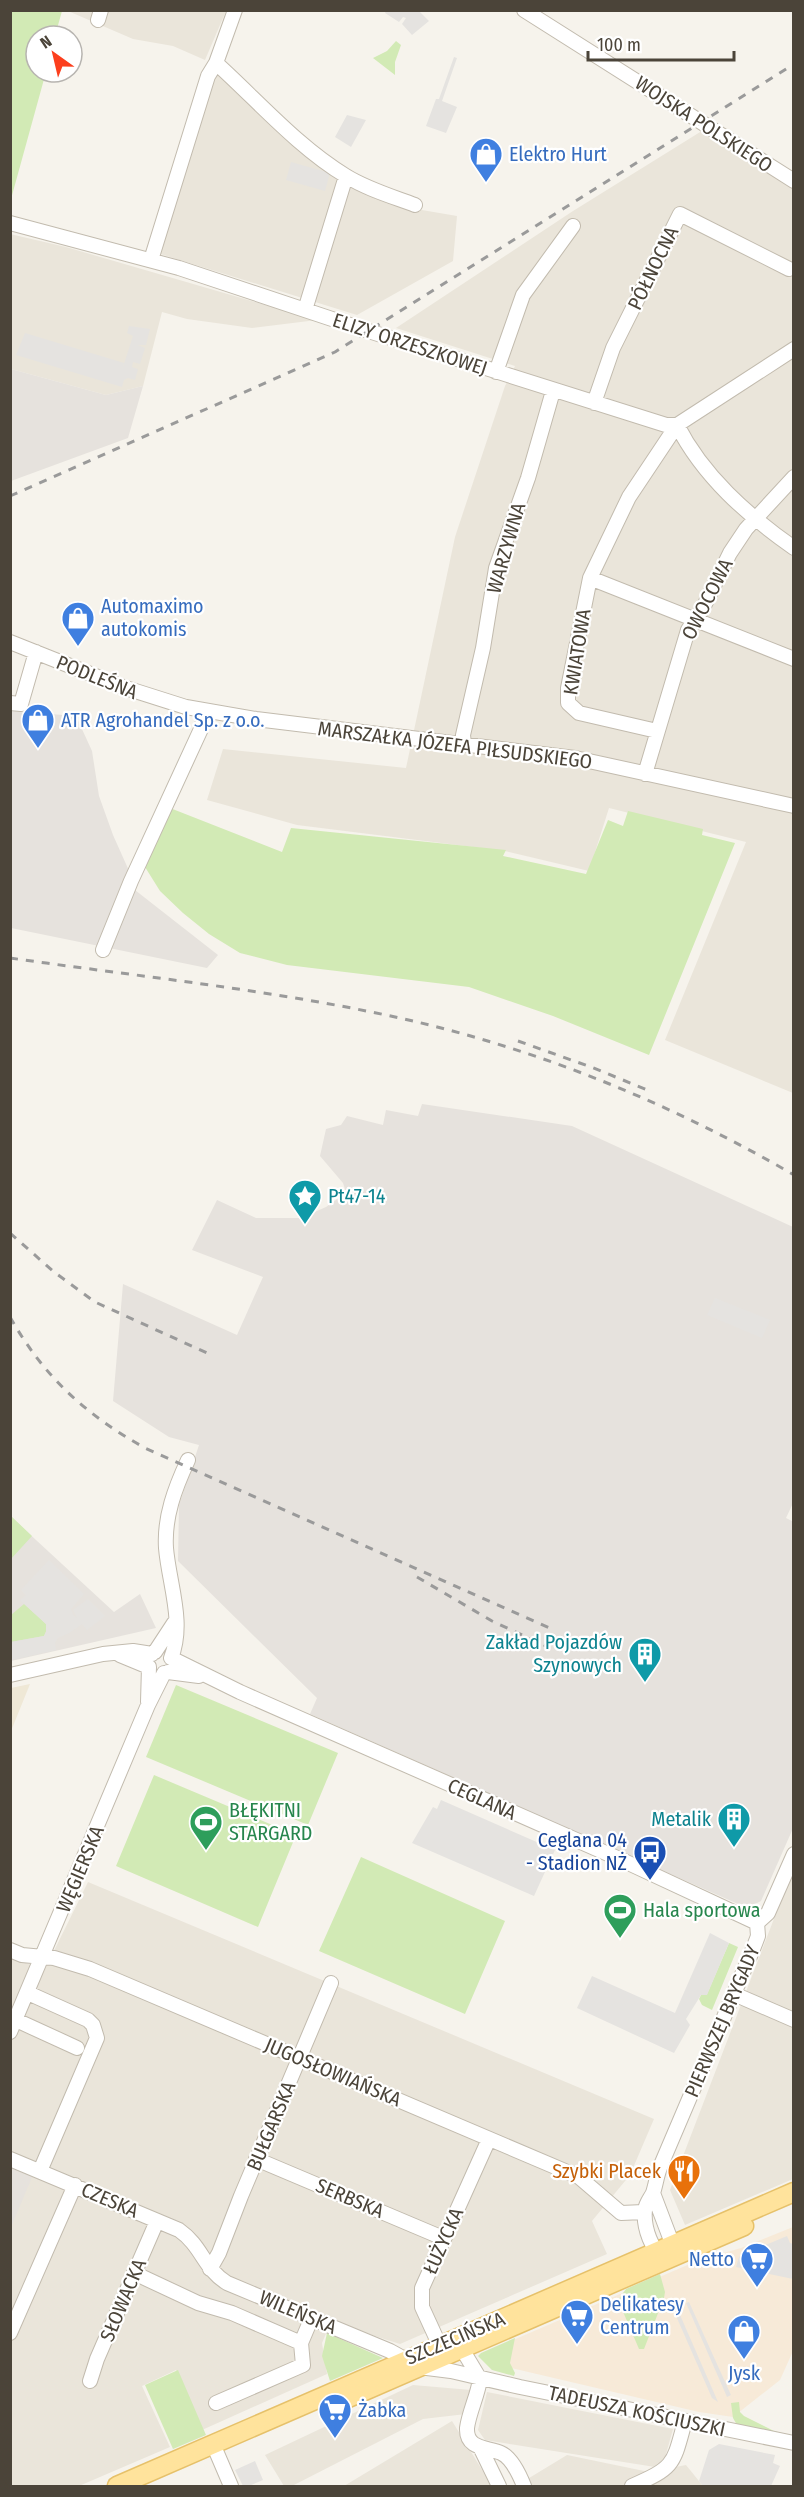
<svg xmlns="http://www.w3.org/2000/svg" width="804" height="2497" viewBox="0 0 804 2497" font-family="'Fira Sans Condensed',sans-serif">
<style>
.residential{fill:#eae5da}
.commercial{fill:#f7ead8}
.industrial{fill:#e6e2dd}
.education{fill:#efe8d6}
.green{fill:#d2eab5}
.parking{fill:#e5e3e0}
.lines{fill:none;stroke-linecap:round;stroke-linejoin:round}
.minor-casing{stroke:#c2bbae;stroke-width:16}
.major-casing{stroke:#e6c16a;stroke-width:21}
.minor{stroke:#fff;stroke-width:14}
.major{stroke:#ffe39c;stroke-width:18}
.rail{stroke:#9a9a9a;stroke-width:3;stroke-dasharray:8 8;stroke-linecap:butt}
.labels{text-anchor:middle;stroke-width:4.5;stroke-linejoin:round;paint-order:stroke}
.street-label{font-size:20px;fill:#4b4439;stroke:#fff}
.shop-label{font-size:20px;fill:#366cbe;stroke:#fff;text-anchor:start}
.culture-label{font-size:20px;fill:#0d838f;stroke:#fff;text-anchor:end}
.leisure-label{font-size:20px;fill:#27864d;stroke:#fff;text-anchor:start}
.transit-label{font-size:20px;fill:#164399;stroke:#fff;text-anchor:end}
.food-label{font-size:20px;fill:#c56008;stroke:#fff;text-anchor:end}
</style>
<rect width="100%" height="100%" fill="#f6f3ec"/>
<!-- residential -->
<path class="residential" d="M68,11H226L205,60L173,46L133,39Z
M212,67L311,156L416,209L457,216L453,261L357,315L154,252Z
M705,129L793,182V1093L665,1040L746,842L609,808L589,871L505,851L297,825L207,800L223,749L406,768L455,537L505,386L515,366L396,328L573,211Z
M10,234L66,247L317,320L252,328L187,319L162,312L143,386L106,395L11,369Z
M793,1869V2179L685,2225L670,2190Z
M88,1882L654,2119L630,2175L592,2221L607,2254L400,2344L331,2322L322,2343L327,2374L202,2430L176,2370L142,2386L170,2447L79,2486H11V1956L44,1971Z
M413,2385L471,2390L466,2414L423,2419L292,2486H284L265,2455Z
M487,2392L673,2429L664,2461L655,2467L485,2440L478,2430Z
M452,2421L492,2486H344Z
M567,2455L649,2472L686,2465L703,2486H516Z"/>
<!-- commercial -->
<path class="commercial" d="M793,2227V2351L780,2380L733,2417L699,2412L494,2364L483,2353L699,2260L741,2248Z"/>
<!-- industrial -->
<path class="industrial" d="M11,369L106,395L143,386L128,438L11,481Z
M11,711L76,716L92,751L99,796L113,835L130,873L126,883L218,955L207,968L11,928Z
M422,1104L572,1126L793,1227L794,1501L786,1518L794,1522V1826L761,1901L747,1908L310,1714L317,1698L178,1561L179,1505L199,1445L169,1437L113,1401L123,1284L237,1335L263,1277L192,1250L217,1200L256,1218H301L326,1207L343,1195L345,1189L343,1183L320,1156L326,1129L341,1125L347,1116L383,1125L386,1110L418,1116Z
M10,1516L114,1612L140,1594L156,1628L11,1661Z
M11,2168L33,2175L11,2227L10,2170Z"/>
<!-- education -->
<path class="education" d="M30,1684L11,1731V1688Z"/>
<!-- green -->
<path class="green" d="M11,10L62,11L55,36H36V72H46L11,199Z
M396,41L401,45L395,62V75L373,58L387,51Z
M170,808L282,852L291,828L506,850L503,856L586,874L608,820L623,826L628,811L703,829L702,835L735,843L649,1055L553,1016L469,987L287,965L240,953L209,934L183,913L160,891L145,867Z
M11,1516L32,1536L11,1559H10Z
M24,1604L46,1624L47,1629L44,1636L11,1642V1615Z
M176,1685L338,1753L308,1825L146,1757Z
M154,1775L296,1835L258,1927L116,1866Z
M361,1857L505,1921L465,2014L319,1951Z
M729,1943L738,1947L712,2010L702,2005L699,1999L701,1995L707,1994Z
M660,2274L665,2292L664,2298L644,2349H639L618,2300L626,2289Z
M327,2333L383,2358L330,2381L322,2356Z
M515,2338L510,2363L515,2373L514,2376L492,2370L478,2356L481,2353Z
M178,2370L206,2435L173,2449L145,2385Z
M739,2402L740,2412L744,2416L774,2431L786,2434L782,2435L737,2425L733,2418L731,2403Z"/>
<!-- parking -->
<path class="parking" d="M386,11H419L429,21L412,35L402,24L406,18L403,17L399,22L385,13Z
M454,57L457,58L442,101L457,107L446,133L426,126L436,99H439Z
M347,115L366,120L351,147L335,137Z
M291,162L330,173L325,191L286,180Z
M129,326L150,329L146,345H138L145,348L140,364L133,362L132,367L138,369L135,380L128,378L124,380L122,387L16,355L25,333L124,363L122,370L133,336L127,333Z
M715,1298L770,1320L762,1338L707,1315Z
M49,1560L84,1594L71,1609L73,1615L77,1618L73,1610L88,1599L105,1616L87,1630L82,1624L69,1633L58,1638L55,1643L56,1650L11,1660V1642L44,1636L46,1632V1624L20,1600L26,1595L21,1590Z
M441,1800L555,1850L534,1896L412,1843L433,1807L437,1809Z
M710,1933L729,1943L707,1995H701L686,2019L690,2025L674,2053L577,2008L592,1976L675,2013Z
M787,2236L790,2243L793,2244V2279L736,2267L739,2257L745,2254L756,2257L754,2250Z
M689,2302L731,2395L727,2397L686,2303Z
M677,2308L718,2402L712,2398L673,2309Z
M719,2444L775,2455L773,2463L780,2466L771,2486H703L699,2481L709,2450Z
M255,2461L263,2480L249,2486H243L235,2470Z"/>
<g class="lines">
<defs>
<path id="minor" d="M524,10L794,181
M98,20L101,10
M216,63C258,101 298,147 346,176C367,189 391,196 415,205
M10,223L179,268L359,328L666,425H677L794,349
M151,260L208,76L216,63L235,10
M305,310L346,176
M496,372L523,295L573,226
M594,403L613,348L680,214L789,269
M677,425C703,476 747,515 794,548
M590,578L794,659
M10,642L123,687L186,707L256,719L575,758L794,806
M10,703L21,704L36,652
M657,731L579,713L568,703V688L590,578L629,497L677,425
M464,744L463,735L483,648L496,568L528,478L553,391
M645,774L688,630L703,608L730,553L746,529L794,477
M103,950L131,881L201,729L206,711
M188,1460C175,1488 164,1517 166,1548C169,1584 185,1623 171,1658L240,1692L624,1861L757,1923
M155,1652L174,1623
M120,1655L149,1667L148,1702
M168,1672L199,1676
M10,1675L103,1654L133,1651L152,1654
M757,1923L768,1913L794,1854
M10,1950L22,1955L54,1958L90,1969L579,2177L621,2213L644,2212
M28,1993L88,2020L93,2025L97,2038L40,2171
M734,1994L794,2020
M16,2020L77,2048
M10,2032L148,1705L164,1673
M10,2159L179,2230C202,2246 204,2269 227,2283L390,2351L419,2367L451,2371L520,2387L794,2443
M256,2159L443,2238
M653,2193L672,2243L666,2261C652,2252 643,2227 645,2210C646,2203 650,2199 653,2193C656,2184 657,2174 661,2165L753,1949L758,1936L757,1923
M210,2269L219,2253L241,2196L331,1983
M134,2273L198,2303L232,2313L301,2343L303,2365L216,2403
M10,2333L75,2185
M301,2343L312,2317
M453,2344L462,2349L480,2379
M444,2355L422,2307V2288L489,2139
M480,2379C478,2395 469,2412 467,2428C466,2450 488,2447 501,2453C512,2458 520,2476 524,2486
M90,2381L97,2359L157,2221
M213,2444L231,2486
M481,2449L499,2486
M632,2486C675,2467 673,2465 685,2421"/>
<path id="major" d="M332,2405L744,2226
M117,2486L794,2192"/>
</defs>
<!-- minor casing -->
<use href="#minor" class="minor-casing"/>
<!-- major casing -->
<use href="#major" class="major-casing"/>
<!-- minor -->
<use href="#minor" class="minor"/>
<!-- major -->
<use href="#major" class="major"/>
<!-- rail -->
<path class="rail" d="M10,496L335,352L794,64
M10,958C142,977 275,990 404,1019C541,1050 672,1104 794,1175
M518,1041L591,1067L650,1091
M10,1233L54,1272L95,1302L207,1353
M10,1317C44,1377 86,1415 145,1448L554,1630
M417,1577L492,1621L546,1646"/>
</g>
<!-- icons -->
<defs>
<symbol id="shop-pin" viewBox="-11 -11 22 30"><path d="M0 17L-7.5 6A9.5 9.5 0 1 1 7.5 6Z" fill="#3f7fe0" stroke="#fff"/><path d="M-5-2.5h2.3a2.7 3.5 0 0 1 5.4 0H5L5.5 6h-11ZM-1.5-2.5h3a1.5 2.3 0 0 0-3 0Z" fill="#fff"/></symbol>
<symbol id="sight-pin" viewBox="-11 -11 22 30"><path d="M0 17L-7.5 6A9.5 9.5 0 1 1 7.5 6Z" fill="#0f9aa8" stroke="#fff"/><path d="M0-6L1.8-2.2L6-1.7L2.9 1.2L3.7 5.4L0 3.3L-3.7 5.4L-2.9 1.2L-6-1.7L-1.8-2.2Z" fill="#fff"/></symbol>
<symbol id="building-pin" viewBox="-11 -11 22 30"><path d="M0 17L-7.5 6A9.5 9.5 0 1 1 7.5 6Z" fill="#0f9aa8" stroke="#fff"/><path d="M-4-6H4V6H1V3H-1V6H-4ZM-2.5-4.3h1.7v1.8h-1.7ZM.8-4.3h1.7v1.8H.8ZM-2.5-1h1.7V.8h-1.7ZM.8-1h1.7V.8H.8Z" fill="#fff"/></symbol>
<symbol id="stadium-pin" viewBox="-11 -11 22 30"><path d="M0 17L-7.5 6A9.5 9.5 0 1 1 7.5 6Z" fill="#2e9e5b" stroke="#fff"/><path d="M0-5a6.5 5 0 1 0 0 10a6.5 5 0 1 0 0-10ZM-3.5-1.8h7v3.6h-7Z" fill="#fff"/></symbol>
<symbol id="bus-pin" viewBox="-11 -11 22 30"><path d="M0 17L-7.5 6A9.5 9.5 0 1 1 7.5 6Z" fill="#1a4fb4" stroke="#fff"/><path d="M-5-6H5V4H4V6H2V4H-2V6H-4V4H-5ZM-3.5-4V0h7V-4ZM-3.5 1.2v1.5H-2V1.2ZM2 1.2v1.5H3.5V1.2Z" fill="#fff"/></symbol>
<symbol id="restaurant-pin" viewBox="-11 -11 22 30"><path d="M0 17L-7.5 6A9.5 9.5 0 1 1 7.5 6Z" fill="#e8710a" stroke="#fff"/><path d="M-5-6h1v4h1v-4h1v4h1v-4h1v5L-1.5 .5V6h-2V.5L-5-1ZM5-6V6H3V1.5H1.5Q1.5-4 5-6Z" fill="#fff"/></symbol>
<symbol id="supermarket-pin" viewBox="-11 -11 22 30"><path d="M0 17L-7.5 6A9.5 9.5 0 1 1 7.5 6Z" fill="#3f7fe0" stroke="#fff"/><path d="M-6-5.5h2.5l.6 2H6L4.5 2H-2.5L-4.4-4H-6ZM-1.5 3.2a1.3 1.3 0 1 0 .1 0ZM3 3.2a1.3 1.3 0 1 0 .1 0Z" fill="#fff"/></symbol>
</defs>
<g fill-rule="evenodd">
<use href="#shop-pin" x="467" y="135" width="38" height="52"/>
<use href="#shop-pin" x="59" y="599" width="38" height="52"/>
<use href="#shop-pin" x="19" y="701" width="38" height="52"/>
<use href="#sight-pin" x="286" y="1177" width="38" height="52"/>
<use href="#building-pin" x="626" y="1635" width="38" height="52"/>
<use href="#building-pin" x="715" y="1800" width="38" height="52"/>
<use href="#stadium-pin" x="187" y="1803" width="38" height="52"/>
<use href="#bus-pin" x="631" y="1833" width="38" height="52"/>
<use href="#stadium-pin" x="601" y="1891" width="38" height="52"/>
<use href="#restaurant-pin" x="665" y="2152" width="38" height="52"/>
<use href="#supermarket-pin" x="738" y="2240" width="38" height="52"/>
<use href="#supermarket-pin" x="558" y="2297" width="38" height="52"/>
<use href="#shop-pin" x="725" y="2312" width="38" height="52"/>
<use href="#supermarket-pin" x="316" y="2391" width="38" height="52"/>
</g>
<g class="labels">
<!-- street labels -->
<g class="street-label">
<text transform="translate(704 124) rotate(33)" y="7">WOJSKA POLSKIEGO</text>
<text transform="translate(653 268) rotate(-64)" y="7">PÓŁNOCNA</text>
<text transform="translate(410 344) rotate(18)" y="7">ELIZY ORZESZKOWEJ</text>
<text transform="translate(506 548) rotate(-74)" y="7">WARZYWNA</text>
<text transform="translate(707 599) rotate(-63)" y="7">OWOCOWA</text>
<text transform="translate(577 652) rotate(-81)" y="7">KWIATOWA</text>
<text transform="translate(97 677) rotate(22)" y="7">PODLEŚNA</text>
<text transform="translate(455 745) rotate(7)" y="7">MARSZAŁKA JÓZEFA PIŁSUDSKIEGO</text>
<text transform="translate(482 1799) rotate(24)" y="7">CEGLANA</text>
<text transform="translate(80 1869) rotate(-67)" y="7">WĘGIERSKA</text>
<text transform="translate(722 2021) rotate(-67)" y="7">PIERWSZEJ BRYGADY</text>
<text transform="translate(333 2072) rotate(23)" y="7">JUGOSŁOWIAŃSKA</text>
<text transform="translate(271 2126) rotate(-67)" y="7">BUŁGARSKA</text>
<text transform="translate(350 2198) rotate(23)" y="7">SERBSKA</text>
<text transform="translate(110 2200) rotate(23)" y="7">CZESKA</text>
<text transform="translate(443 2241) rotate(-66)" y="7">ŁUŻYCKA</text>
<text transform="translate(123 2300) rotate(-67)" y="7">SŁOWACKA</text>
<text transform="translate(298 2312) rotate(23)" y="7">WILEŃSKA</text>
<text transform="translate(455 2338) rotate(-23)" y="7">SZCZECIŃSKA</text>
<text transform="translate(637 2411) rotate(12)" y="7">TADEUSZA KOŚCIUSZKI</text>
</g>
<!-- shop labels -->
<g class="shop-label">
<text x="509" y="161">Elektro Hurt</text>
<text x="101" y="613">Automaximo<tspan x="101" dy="23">autokomis</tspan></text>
<text x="61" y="727">ATR Agrohandel Sp. z o.o.</text>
<text x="734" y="2266" text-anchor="end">Netto</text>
<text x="600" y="2311">Delikatesy<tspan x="600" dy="23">Centrum</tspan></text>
<text x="744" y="2380" text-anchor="middle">Jysk</text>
<text x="358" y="2417">Żabka</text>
</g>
<!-- culture labels -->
<g class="culture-label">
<text x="328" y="1203" text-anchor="start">Pt47-14</text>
<text x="622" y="1649">Zakład Pojazdów<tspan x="622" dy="23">Szynowych</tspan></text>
<text x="711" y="1826">Metalik</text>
</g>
<!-- leisure labels -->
<g class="leisure-label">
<text x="229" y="1817">BŁĘKITNI<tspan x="229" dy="23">STARGARD</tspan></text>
<text x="643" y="1917">Hala sportowa</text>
</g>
<!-- transit labels -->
<g class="transit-label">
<text x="627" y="1847">Ceglana 04<tspan x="627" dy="23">- Stadion NŻ</tspan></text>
</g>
<!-- food labels -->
<g class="food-label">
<text x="661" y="2178">Szybki Placek</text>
</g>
</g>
<!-- border -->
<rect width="804" height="2497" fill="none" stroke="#4b4439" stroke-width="24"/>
<!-- north arrow -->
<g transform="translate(54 54) rotate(326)"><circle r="28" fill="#ffffff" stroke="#b7b4b0" stroke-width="1.5"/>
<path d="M0-4.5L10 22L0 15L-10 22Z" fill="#fc3f1d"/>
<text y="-9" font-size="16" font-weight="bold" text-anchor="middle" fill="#4b4439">N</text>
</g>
<!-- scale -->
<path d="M588 51v9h146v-9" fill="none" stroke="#4b4439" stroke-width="3"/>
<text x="597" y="51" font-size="18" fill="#4b4439" stroke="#ffffff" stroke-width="4.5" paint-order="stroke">100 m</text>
</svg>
